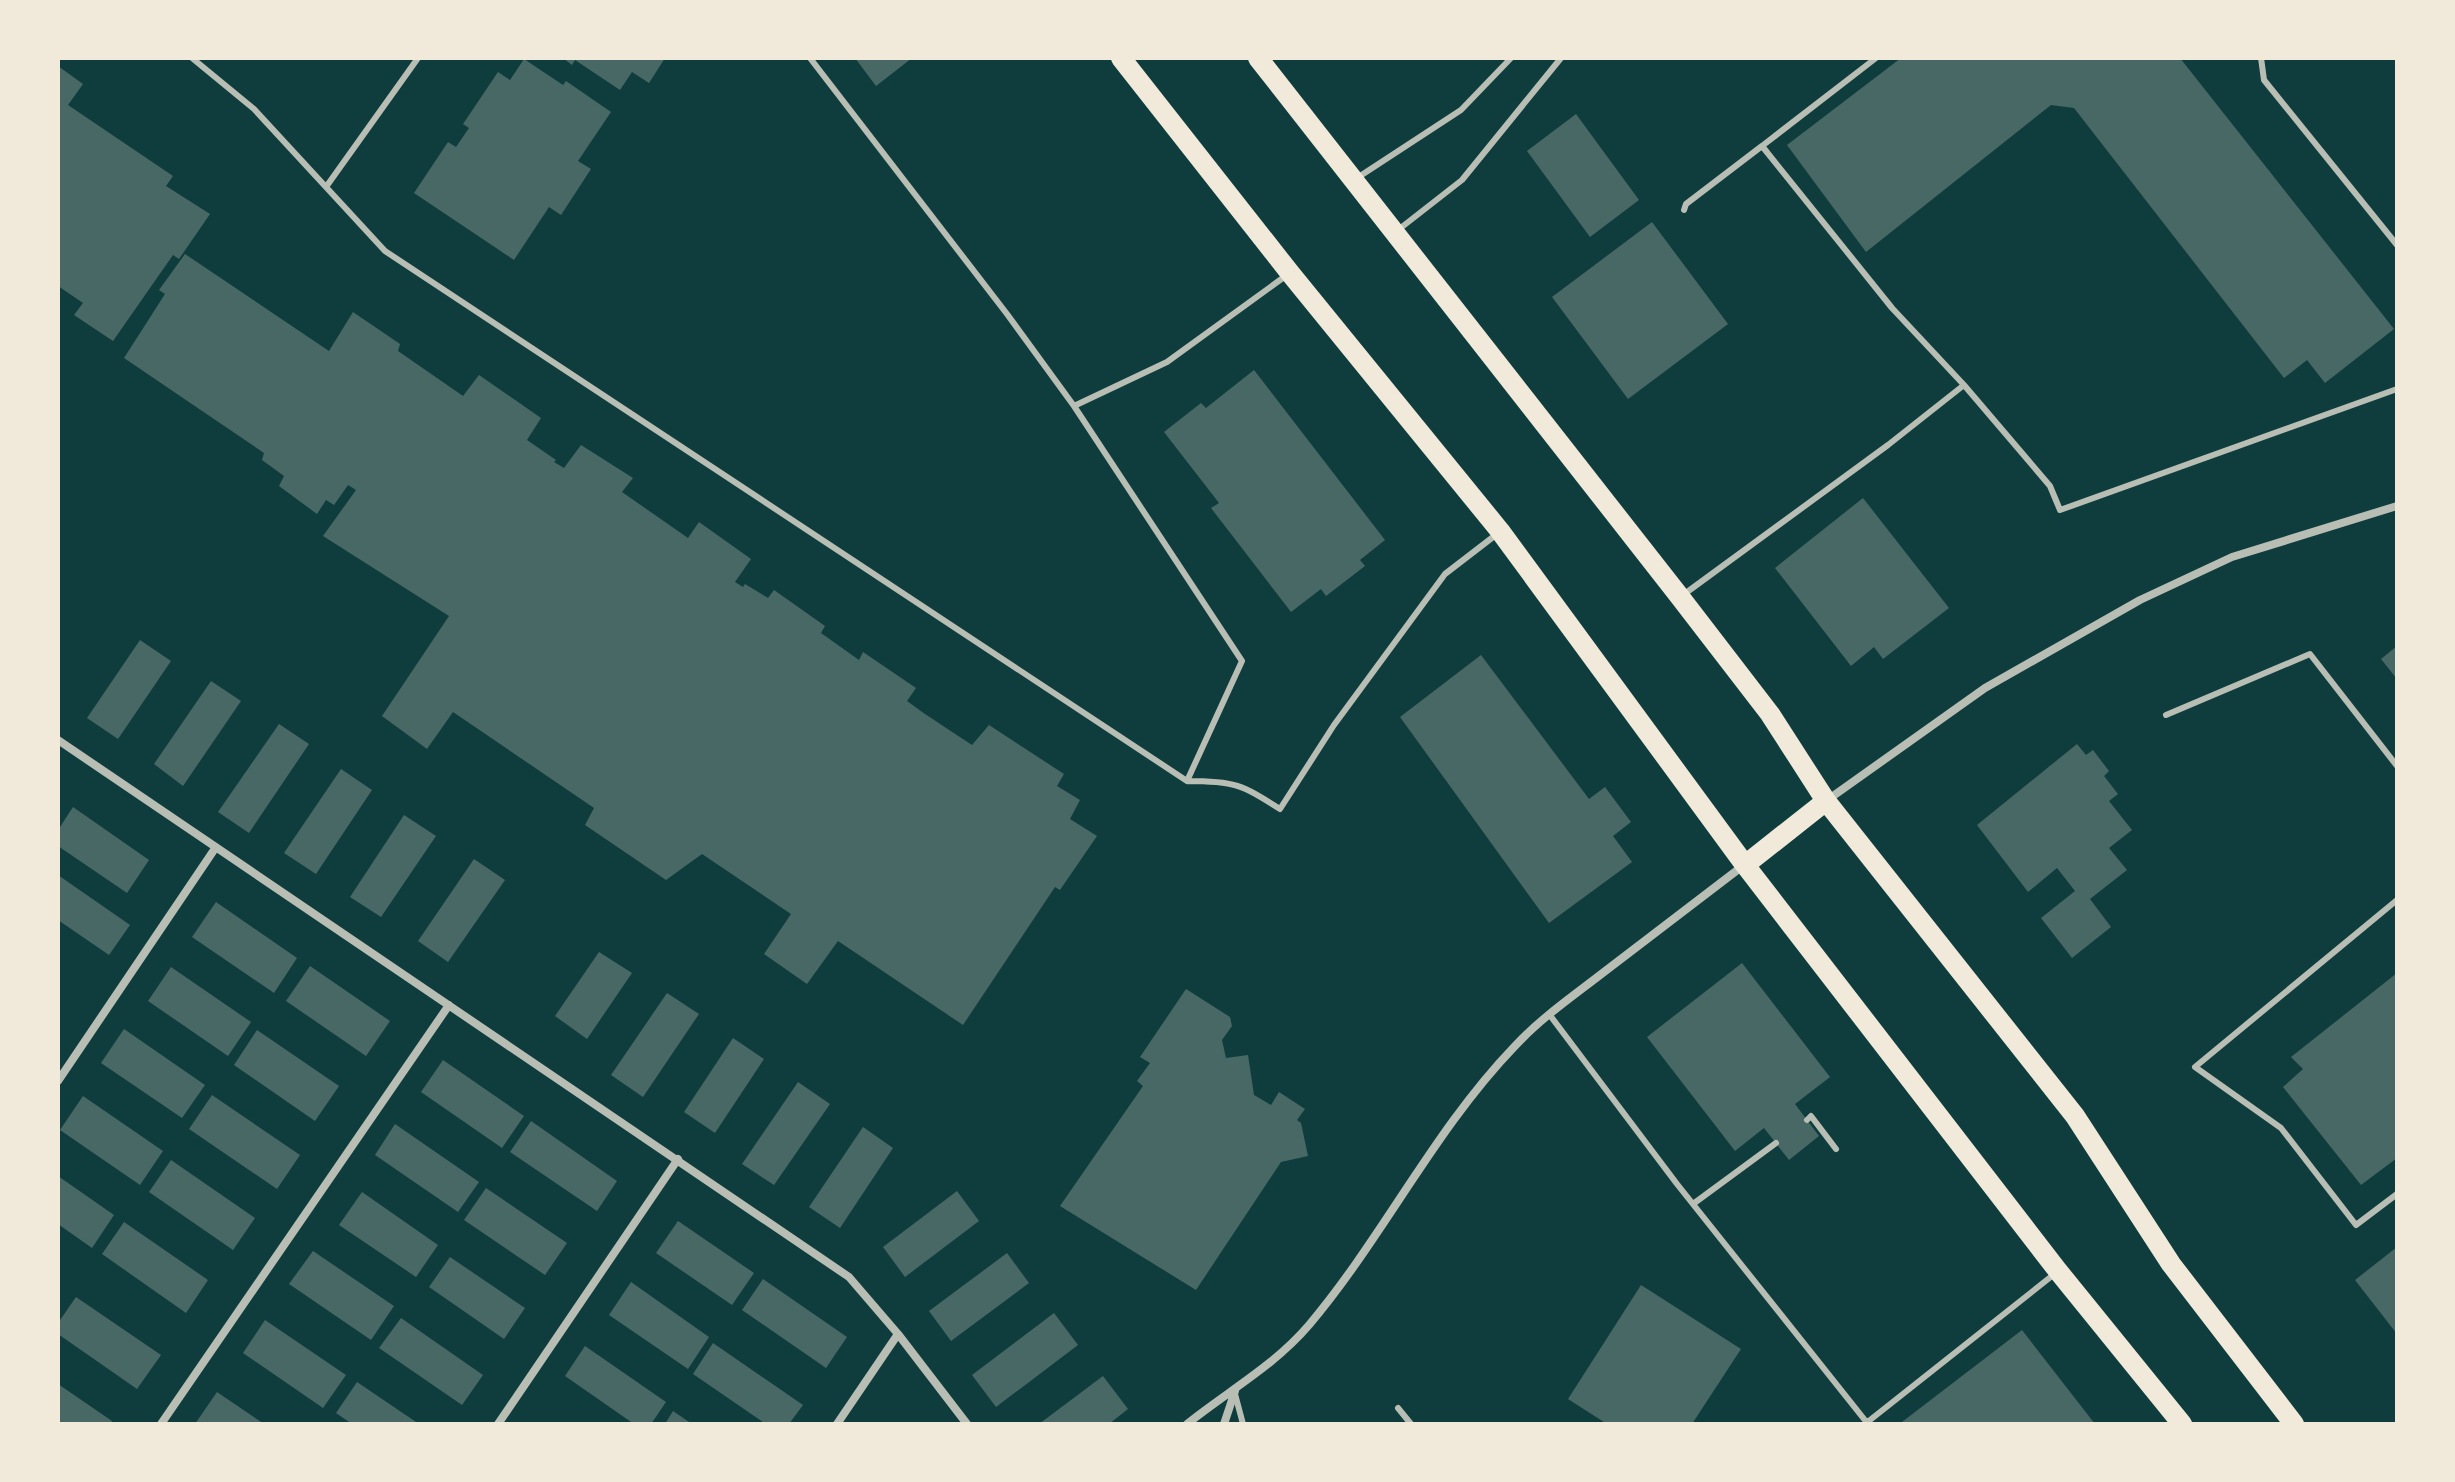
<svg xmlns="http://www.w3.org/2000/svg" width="2455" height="1482" viewBox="0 0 2455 1482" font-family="'Archivo Narrow',sans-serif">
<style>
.building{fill:#486865}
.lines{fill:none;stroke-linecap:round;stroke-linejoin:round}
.service{stroke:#b8beb3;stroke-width:6}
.minor{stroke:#b8beb3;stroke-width:8}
.primary{stroke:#f1e9da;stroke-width:20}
</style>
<rect width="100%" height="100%" fill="#0f3d3e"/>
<!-- building -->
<path class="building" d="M563,58H665L649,83L632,72L620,90L575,60L572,65Z
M855,58H912L876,86Z
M1901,58H2180L2394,329L2325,383L2307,360L2284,378L2074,108L2051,105L1866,252L1787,145Z
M524,59L563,85L566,81L611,112L578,161L591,169L561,215L549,207L514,260L414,193L448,142L456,147L469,128L463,124L498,72L510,80Z
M58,66L83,84L68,105L173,176L166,186L210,214L179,259L173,255L113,341L74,315L83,303L58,286Z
M1576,114L1639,200L1590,237L1527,151Z
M1652,222L1728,324L1628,399L1552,297Z
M185,254L329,351L353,312L400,344L398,351L463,396L479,375L541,418L527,440L556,460L554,462L564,468L581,445L633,478L622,492L688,538L699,522L751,559L735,582L743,587L745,584L768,598L774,590L825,626L821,633L859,660L863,652L916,688L907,701L925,714L972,745L989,725L1064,774L1057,786L1080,800L1070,819L1097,836L1060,890L1055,887L963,1025L838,941L807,984L764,954L791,914L702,854L666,880L585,825L594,808L453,712L427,749L382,716L449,616L323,536L356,490L348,485L334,505L326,500L317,514L279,486L284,476L262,460L264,453L124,358L165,294L159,290Z
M1254,370L1385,540L1360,560L1365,566L1326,596L1321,589L1291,612L1211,508L1219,503L1164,432L1201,403L1206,408Z
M1863,498L1949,608L1883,659L1874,647L1851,666L1775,568Z
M140,640L171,661L118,739L87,718Z
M2397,646V679L2381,659Z
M1481,655L1589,799L1605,787L1631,822L1613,836L1632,862L1549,923L1400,717Z
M211,681L241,701L183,786L154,764Z
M279,724L309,744L249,833L218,812Z
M2077,744L2086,755L2093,750L2109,771L2104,776L2118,794L2109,801L2132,830L2109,848L2127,870L2090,899L2111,927L2072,958L2041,918L2075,891L2057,868L2028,892L1977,825Z
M341,769L372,790L316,874L284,853Z
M73,807L149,860L127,893L58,846V830Z
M404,815L436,836L381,917L350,897Z
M474,859L505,880L448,962L418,941Z
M58,875L130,925L109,955L58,920Z
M216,902L297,958L274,993L192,937Z
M599,952L632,973L587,1039L555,1016Z
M1742,963L1830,1077L1795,1104L1819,1136L1789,1160L1764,1128L1735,1151L1647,1037Z
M310,966L390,1021L366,1056L286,1001Z
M171,967L251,1022L228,1056L148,1001Z
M2397,973V1158L2361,1185L2283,1087L2303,1069L2291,1057Z
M1186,989L1230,1017L1232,1026L1222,1040L1226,1058L1248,1055L1254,1095L1271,1105L1279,1092L1305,1109L1297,1120L1301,1123L1308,1156L1281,1162L1196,1290L1060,1206L1143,1086L1137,1081L1150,1063L1140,1057Z
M667,993L699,1014L643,1097L611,1075Z
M124,1029L205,1085L182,1118L101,1063Z
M257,1030L339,1086L315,1121L234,1065Z
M733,1038L764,1059L715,1133L684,1112Z
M443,1060L524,1116L502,1148L421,1092Z
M798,1082L830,1104L774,1185L742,1164Z
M212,1095L300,1155L277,1189L189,1129Z
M83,1096L163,1151L140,1185L60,1130Z
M531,1121L617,1181L597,1211L510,1152Z
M395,1124L479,1182L458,1212L375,1155Z
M863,1127L893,1148L840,1228L809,1207Z
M171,1160L255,1218L233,1250L149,1192Z
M58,1176L114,1215L92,1248L58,1224Z
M486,1188L567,1243L545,1275L464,1220Z
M957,1191L979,1221L905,1277L883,1247Z
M362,1192L438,1245L416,1277L339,1225Z
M678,1221L754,1273L732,1305L656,1253Z
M124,1222L208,1280L186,1313L102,1254Z
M2397,1247V1334L2355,1280Z
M313,1251L394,1306L371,1340L289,1284Z
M1007,1253L1029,1283L951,1341L929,1311Z
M450,1257L525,1308L504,1339L429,1287Z
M763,1279L847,1337L826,1368L742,1310Z
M631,1282L709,1337L688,1369L609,1315Z
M1641,1285L1741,1349L1692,1424H1607L1568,1399Z
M76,1297L161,1355L137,1389L58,1334V1323Z
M1054,1313L1078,1345L996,1407L972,1375Z
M401,1318L483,1375L462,1405L379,1348Z
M265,1320L346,1375L323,1408L243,1353Z
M2022,1330L2095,1424H1904L1902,1422Z
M713,1343L803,1405L789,1424H766L693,1374Z
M585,1346L666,1402L651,1424H634L565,1376Z
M1103,1376L1128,1409L1109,1424H1039Z
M357,1382L419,1424H352L336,1413Z
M58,1384L112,1421L110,1424H58Z
M217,1392L264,1424H195Z
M673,1411L692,1424H665Z"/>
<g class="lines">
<!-- service -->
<path class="service" d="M192,58L254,109L385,251L1187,781
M810,58L1007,314L1074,406
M2261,58L2264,80L2397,245
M1357,178L1461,110L1511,58
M326,187L418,58
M1684,210L1686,204L1762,146
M1398,230L1462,180L1561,58
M1287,275L1167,362L1074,406L1242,661L1187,781C1234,781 1241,784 1280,809L1334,725L1445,574L1497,534
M1964,385L2050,486L2060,510L2397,389
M1683,595L1888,445L1964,385L1892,308L1762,146L1876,58
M2166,715L2310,654L2397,766
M2397,900L2195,1067L2281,1128L2356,1225L2397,1194
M1549,1014L1677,1184L1868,1424
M1807,1120L1811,1116L1836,1149
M1693,1204L1776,1143
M1235,1394L1243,1424
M1398,1408L1411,1424
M1865,1424L2057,1272"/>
<!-- minor -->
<path class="minor" d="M58,740L849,1277L898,1334L967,1424
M1826,801L1985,688L2140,600L2232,557L2397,506
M58,1081L216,847
M161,1424L449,1005
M498,1424L678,1159
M837,1424L898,1334
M1187,1424C1228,1391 1274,1366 1309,1325C1384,1236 1434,1130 1515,1046C1541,1018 1573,996 1604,972C1650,937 1697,901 1744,865
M1224,1424L1235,1391"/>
<!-- primary -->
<path class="primary" d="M1121,58L1290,273L1500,531L1745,865L2058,1271L2182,1424
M1258,58L1680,597L1770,714L1826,801L2075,1116L2171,1264L2294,1424
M1745,865L1826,801"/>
</g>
<!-- border -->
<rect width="2455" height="1482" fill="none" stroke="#f1e9da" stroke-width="120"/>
</svg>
